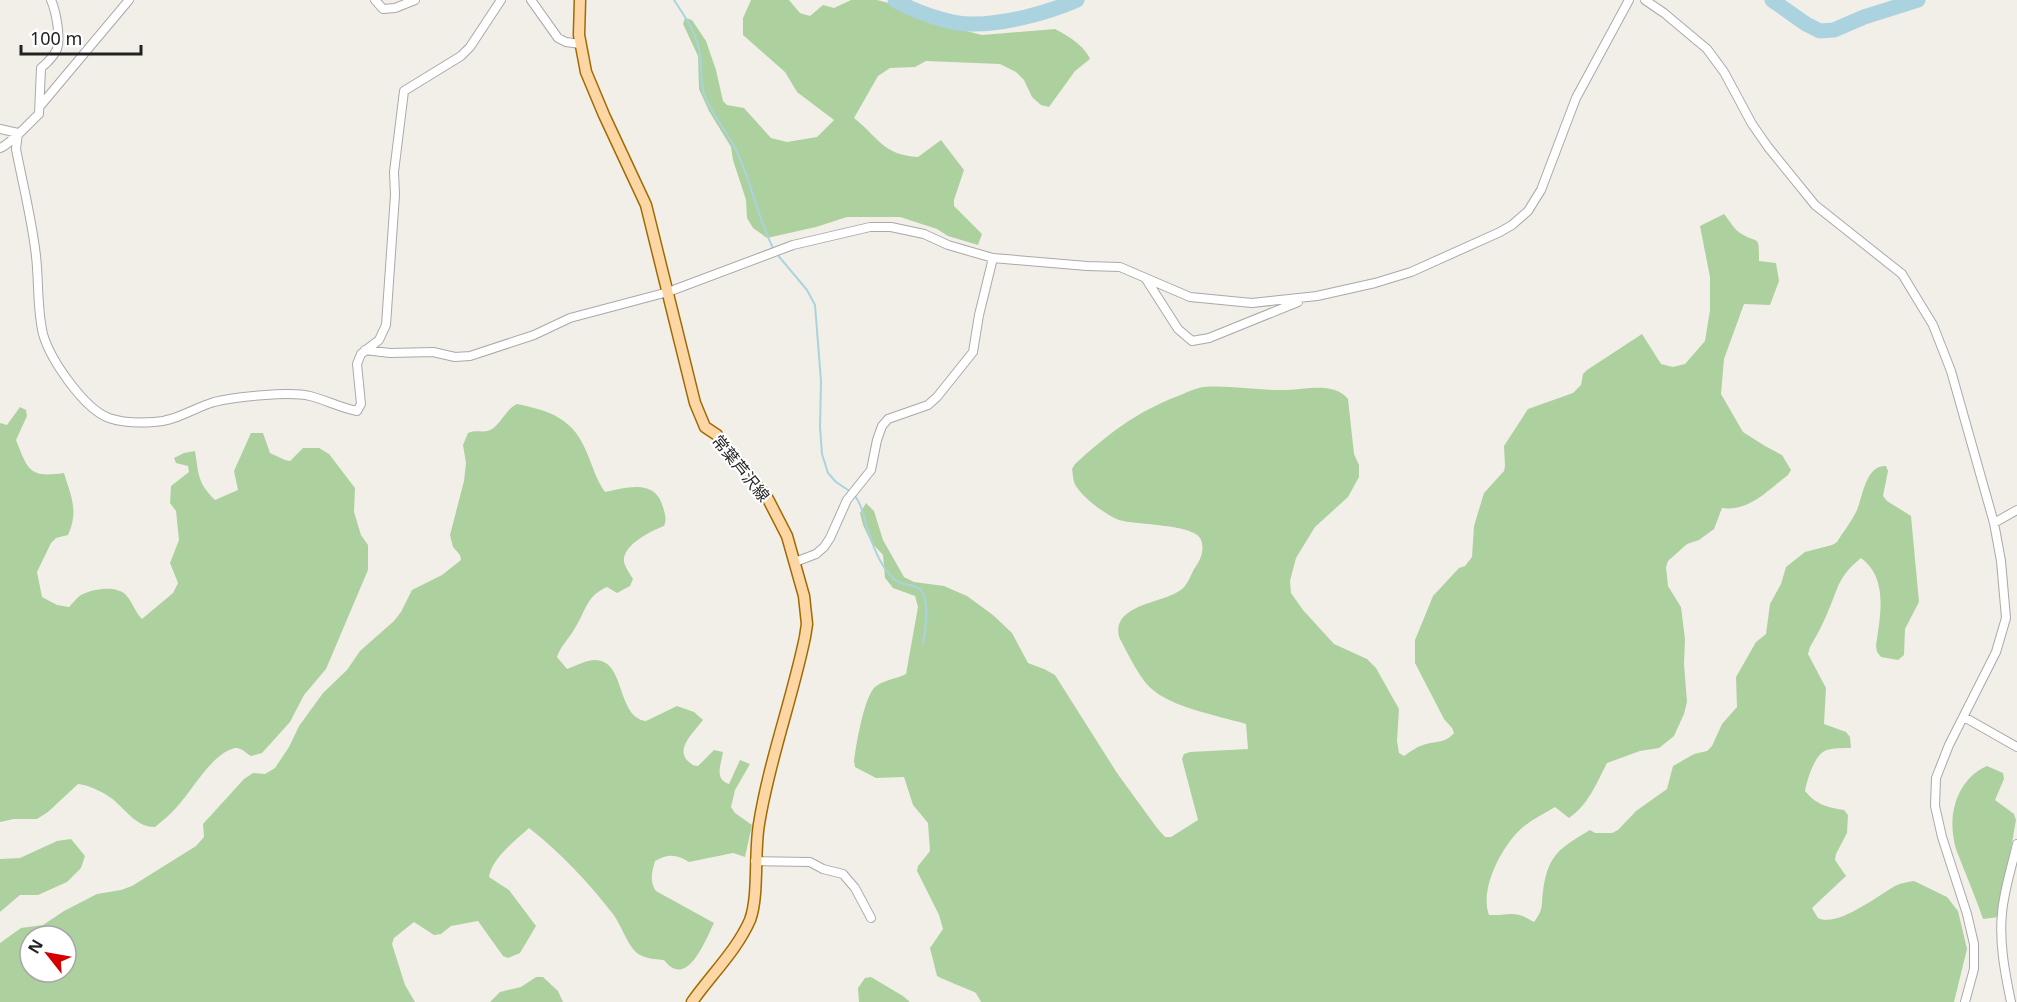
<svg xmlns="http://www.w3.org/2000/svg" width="2017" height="1002" viewBox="0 0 2017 1002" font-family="'Noto Sans','Noto Sans JP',sans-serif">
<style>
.forest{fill:#add19e;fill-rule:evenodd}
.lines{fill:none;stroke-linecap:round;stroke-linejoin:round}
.stream{stroke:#aad3df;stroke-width:2}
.river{stroke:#aad3df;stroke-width:15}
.minor-casing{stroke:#a9a9a9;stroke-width:10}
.major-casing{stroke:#a06b00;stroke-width:13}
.minor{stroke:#fff;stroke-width:8}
.major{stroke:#fcd6a4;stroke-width:10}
.labels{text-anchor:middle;stroke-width:4.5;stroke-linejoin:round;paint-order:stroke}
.street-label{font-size:16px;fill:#222;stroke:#fff}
</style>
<rect width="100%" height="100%" fill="#f2efe9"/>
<!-- forest -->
<path class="forest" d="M751,0H789L800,13L810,16L823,5L834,8L851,0H877L897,5L927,21L982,35L1055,29C1067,35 1085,46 1090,59L1075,71L1049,107L1041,105L1032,97L1024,80L1016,72L1000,64L926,61L915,67L890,68L878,76L854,118C879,138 883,155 918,157L941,140L964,170L954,200V206L982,234L978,245L948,236L937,229L900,217H847L816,227L767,238L753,228L747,218L746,200L733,160L731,147L709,111L699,89L698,56L683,24L685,18L692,20L706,41L716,70L723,101L727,105L744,108L771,138L787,142L817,137L834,120L797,92L785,72L743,35V18Z
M1724,214C1729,220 1734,229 1740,233C1759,245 1759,233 1759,261L1776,263L1779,281L1770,305L1744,304L1724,359L1721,394L1743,432L1765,446L1782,455L1791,470L1788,475C1767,491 1749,512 1722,508L1714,529L1699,540L1687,544L1668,561L1666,567L1668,586L1681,607L1685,639L1684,664L1687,702L1684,714L1674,736L1659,748L1640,751L1607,763C1596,784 1589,804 1569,818L1555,807C1545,813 1533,819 1523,827C1503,844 1479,888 1489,915C1511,916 1513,909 1534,922C1544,909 1541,906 1543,891C1548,854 1560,848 1590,830L1595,833H1612L1618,830L1636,811L1667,789L1673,766L1694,754L1707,751L1712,746L1722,724L1737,707L1736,677L1756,642L1766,634L1770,604L1781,584L1786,567L1805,552L1832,545L1837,542C1843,532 1852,521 1857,510C1863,495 1866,465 1886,466L1888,471L1883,496L1887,501L1911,516L1919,602L1905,629L1904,655L1898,660L1881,657L1877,652L1876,646C1880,616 1889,579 1861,558C1839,576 1839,585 1829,609C1824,622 1817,635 1810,647L1808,654L1826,688L1824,724L1846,732L1850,737L1851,748C1843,748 1834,748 1827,750C1815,753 1807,780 1805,791C1817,805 1826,807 1844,810L1848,815L1847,833L1836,854L1835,860L1846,876L1812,908L1818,918C1837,928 1879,895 1895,886C1901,883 1908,882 1914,881L1947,897L1958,911L1967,949L1954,1002H981C981,1001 976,994 976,993C973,991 944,980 937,976L930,948L943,929L939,915L917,871L918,866L930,851L928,823L913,805L904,777L876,778L855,767L854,761C856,745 864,697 875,687C883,680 896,679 906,674L918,607L915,596L893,588L885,578L883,555L871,542L863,525L860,513L866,503L874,511L883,540L904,577L914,582L944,586L967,596L993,615L1012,633L1028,663L1044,669L1055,675L1117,773L1157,828L1165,837H1171L1198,820L1182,759L1184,754L1190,752L1248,749L1246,724C1217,715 1164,707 1145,682C1135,669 1127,652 1119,637C1112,603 1164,604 1182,589C1187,585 1191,575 1194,569C1200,561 1205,551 1201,540C1197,524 1135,525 1119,520C1106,515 1083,498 1076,486C1073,482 1073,474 1072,469L1075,464C1108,434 1136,412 1178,396C1186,393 1195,388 1204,387C1232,385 1260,391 1287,390C1306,389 1335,382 1348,399L1354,454L1359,465V477L1348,497L1315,527L1296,558L1290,581L1291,593L1303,610L1334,644L1367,659L1376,668L1399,709L1397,741L1399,753L1404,756C1411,751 1418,746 1426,744C1438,741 1445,743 1454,733L1452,728L1444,719L1415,663V640L1433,596L1459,568L1465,566L1472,557L1474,526L1484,493L1504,471L1505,466L1504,446L1528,409L1573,393L1581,385L1583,374L1587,370L1642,334L1661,364L1673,367L1685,364L1705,341L1710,310V277L1700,226Z
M517,404C551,411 574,419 587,453C593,467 596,479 605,492C626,488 655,478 663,507C665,514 667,519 664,526C651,531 622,545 624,562C625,567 630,574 633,579L630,586L617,593L607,587C586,596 586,611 575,628C569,639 561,645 557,657L567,669C576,666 586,660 595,660C626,660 616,717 646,721L677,706L694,712L703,720C694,732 674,750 689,762C694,766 692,765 698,766L714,750L723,752C721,765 714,779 729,784L740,760L750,764L735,790L731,807L735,813L752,825L745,857L733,853L689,862C676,854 668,854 655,861C652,872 649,881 656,891L714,923C705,941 687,990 664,960C655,959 645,959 637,953C628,946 621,925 613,914C588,882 561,853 529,828C516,840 492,858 489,877L509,890L536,926L520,953L508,958L503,956L478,921L451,926L441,934L434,935L414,922L394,938L392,944L405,985L415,1002H0V943L21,928L43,925L64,911L97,894L121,890L132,886L196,846L204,837L203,824L244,779L253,773L265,774L275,768L289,747L299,726L323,693L347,670L360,651L394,621L401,612L412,590L442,575L461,560L460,555L453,547L450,535L464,481L466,463L463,445L468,433C477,429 484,434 492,429C502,422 506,409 517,404ZM30,936H66V972H30Z
M20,407L26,410L27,416L16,440C28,471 30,478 64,473C71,496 79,511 68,535L56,538L51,543L37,572L42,597L57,605L69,607C73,603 78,596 83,594C94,589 116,585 126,595C132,601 135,612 142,619L173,593L178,583L170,563L179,540L176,511L170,503L171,486L189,472L188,466L176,463L174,458L184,453L195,451C199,475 197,482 215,500L238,490L234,471L251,433H263L270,453L285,460L290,461L303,448H319L329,454L355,488L354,512L361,535L368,545V570L326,669L304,695L290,722L262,753L251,756C246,753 241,747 235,748C212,753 192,791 176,808C170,815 162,821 155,827C139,828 127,812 116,802C108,794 89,785 78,784L48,812L37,819H14L0,822V423L7,425Z
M1987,766L2003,773L2004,779L1995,800L2014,814L2016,820L1999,917L1983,919C1977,902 1970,884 1963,867C1960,858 1955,849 1954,840C1948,811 1959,778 1987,766Z
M71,839L85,856L81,868L67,882L38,895H20L0,912V859L20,858L57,841Z
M536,977H543L558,991L563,1002H490L500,992L521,987Z
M871,977L903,996L910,1002H859L858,988L865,978Z"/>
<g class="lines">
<!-- stream -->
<path class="stream" d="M674,0C684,15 695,31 699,49C702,64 700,79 704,94C712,116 729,133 738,154C752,185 758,218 773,248
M776,253L807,290L815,305L821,381L820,427L822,454L828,473L836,482L851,492
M855,496C863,506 864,519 868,530C873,547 882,568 894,579C904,588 920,581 924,596C928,609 926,630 923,643"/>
<!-- river -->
<path class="river" d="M895,0C913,11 949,24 970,24C1003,25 1047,13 1077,0
M1772,0L1806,24L1820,31L1834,30L1864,17L1918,0"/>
<defs>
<path id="minor" d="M375,0L383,9L395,8L415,0
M531,0L558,38L566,42L580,44
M1645,0L1664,13L1707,49L1724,72L1752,124L1768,147L1815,205L1902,274L1933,325L1951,371L1994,523L2001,561L2006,618L1996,652L1949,745L1936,778L1935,806L1942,837L1967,914L1974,944V969L1965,1002
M41,105L129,0
M0,129L18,133
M18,133L16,149C23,185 32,220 36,256C39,282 37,309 43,334C50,359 84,409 109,418C123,423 140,423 154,422C176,421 194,408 214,402C234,397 290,391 310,396C326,400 341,408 357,411L361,404L357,364L361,354L379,340L386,325L395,195L394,172L404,91L461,56L470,47L501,0
M0,148C11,144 29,123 39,114L41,68C47,63 54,56 57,49C61,38 56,11 51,0
M1146,279L1178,329L1192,341L1209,338L1298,302
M365,350L390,353L433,352L455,357L470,356L534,335L570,318L668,292L793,245L870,227H891L924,234L948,245L993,258L1087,266L1120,267L1190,297L1252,303L1317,296L1375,283L1411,272L1500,232L1512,225L1528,211L1541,190L1576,98L1629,0
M1994,523L2017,510
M795,562L816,554L824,547L830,538L847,500L871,470L877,440L882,426L888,419L928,405L937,397L973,352L979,315L993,258
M1964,717L2017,747
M755,861L810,862L823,869L843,874L855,888L871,918
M2011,1002C2005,973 1999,943 2002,913C2004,890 2012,866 2017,844"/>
<path id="major" d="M580,0L579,35L586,72L604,115L646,205L695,403L705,427L717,435L768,499L787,536L804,596L807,624L805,637C792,700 769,761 759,824C754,852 759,896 750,920C737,950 711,975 692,1002"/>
</defs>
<!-- minor casing -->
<use href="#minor" class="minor-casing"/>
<!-- major casing -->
<use href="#major" class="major-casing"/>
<!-- minor -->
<use href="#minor" class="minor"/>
<!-- major -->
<use href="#major" class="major"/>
</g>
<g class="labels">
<!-- street labels -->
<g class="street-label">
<text transform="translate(741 468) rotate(51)" y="6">常葉芦沢線</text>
</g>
</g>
<!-- north arrow -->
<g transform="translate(48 954) rotate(301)"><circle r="28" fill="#ffffff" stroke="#a7a7a7" stroke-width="1.5"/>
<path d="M0-4.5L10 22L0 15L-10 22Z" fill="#d40000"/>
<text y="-9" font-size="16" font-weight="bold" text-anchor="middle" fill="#222222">N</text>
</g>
<!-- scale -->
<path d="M21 45v9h120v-9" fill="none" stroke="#222222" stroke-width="3"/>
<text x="30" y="45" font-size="18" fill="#222222" stroke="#ffffff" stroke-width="4.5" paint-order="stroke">100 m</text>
</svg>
